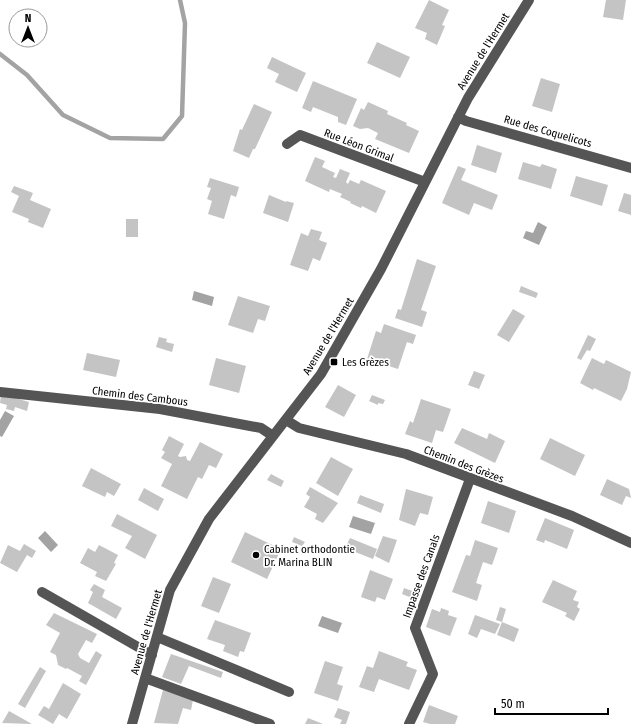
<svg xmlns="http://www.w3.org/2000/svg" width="631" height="724" viewBox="0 0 631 724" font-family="'Fira Sans Condensed',sans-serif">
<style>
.water{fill:#a3a3a3}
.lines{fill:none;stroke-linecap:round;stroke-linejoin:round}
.stream{stroke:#a3a3a3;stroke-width:4.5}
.building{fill:#c4c4c4}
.minor{stroke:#555;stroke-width:10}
.poi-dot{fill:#000;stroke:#fff;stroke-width:1.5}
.labels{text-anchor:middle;stroke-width:3.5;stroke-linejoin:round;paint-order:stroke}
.street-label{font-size:11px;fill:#000;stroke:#fff}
.poi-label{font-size:11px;fill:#000;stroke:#fff;text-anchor:start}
</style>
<rect width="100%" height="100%" fill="#fff"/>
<!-- water -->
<path class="water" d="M538,222L547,227L539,245L523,238L526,231L533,233Z
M194,291L214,297L212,306L192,300Z
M5,411L14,416L2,437L0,436V420Z
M353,516L375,523L371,534L349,527Z
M45,531L58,545L51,552L38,538Z
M322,616L342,623L338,633L318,626Z"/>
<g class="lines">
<!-- stream -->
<path class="stream" d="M0,54L27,75L63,115L110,138L163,139L182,116L185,23L180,0"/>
</g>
<!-- building -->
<path class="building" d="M429,0L449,10L442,25L445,26L437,45L425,39L427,33L415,28Z
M606,0H626L623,20L603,17Z
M377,42L410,57L400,78L367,63Z
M272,57L306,73L297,92L275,82L279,74L267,68Z
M541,78L560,84L552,112L532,106Z
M313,81L357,99L346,125L338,122V117L313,107L311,112L302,108Z
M368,102L388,111L387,114L407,123L406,125L419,131L409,153L375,139L378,133L368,128L360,129L353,126L361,108L364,110Z
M254,104L272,112L255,149H253L249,158L233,151L240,129L242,130Z
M477,145L502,153L496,173L471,165Z
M315,157L325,161L322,167L335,173L333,177L336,178L340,169L350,173L346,182L348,184L350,180L359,184L361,180L386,191L376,213L362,206L361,208L350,203L351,202L340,197L342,194L330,189L329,192L305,181Z
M523,162L540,167L542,164L557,169L551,189L518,179Z
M458,166L466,169L461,180L498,195L492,210L474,203L469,215L442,203Z
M576,176L608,185L602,206L570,196Z
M210,178L239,187L236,197L231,195L224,219L208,214L212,201L207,199L211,188L207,187Z
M14,186L33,193L30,200L51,209L43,228L28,222L29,219L12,212L19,196L11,192Z
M624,193L631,195V215L618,211Z
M269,195L286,202V201L294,203L288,222L263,213Z
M126,219H138V237H126Z
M311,229L322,232L319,240L327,243L320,261L313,258L308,271L290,265L301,233L308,236Z
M417,259L436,266L421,310L427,312L422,327L395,318L398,309L401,310Z
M521,286L538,293L536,298L519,292Z
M238,296L270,306L265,321L258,319L253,333L228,325Z
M513,309L525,316L509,342L497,335Z
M384,324L416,335L413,344L407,342L398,369L367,359L376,331L381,333Z
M588,335L596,339L590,351L587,350L581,360L577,358Z
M159,337L167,339L166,342L174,344L172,352L156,347Z
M87,353L120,360L116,377L83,370Z
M216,358L246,366L239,393L209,385Z
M592,358L604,364L606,360L631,372L627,389L621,401L594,388L593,390L580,383Z
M474,371L485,375L479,389L468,385Z
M338,385L356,395L344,417L325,407Z
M1,394L29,402L27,411L15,407L14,411L6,409L7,405L0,403Z
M372,395L385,400L383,404L378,403V405L369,401Z
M421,399L451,409L443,432L436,430L432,443L405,434L410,421L413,423Z
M462,428L487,439L489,433L505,441L495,463L454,443Z
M169,436L184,444L178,456L180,457L186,456L187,460L190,461L200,442L223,454L216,468L209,465L202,479L198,477L187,499L161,486L172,464L161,458L165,452L162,450Z
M550,438L585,455L575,476L540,459Z
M331,457L353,469L338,496L316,483Z
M91,468L121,484L114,496L107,492L105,497L82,486Z
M271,474L284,481L281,487L267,480Z
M607,479L629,489L631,498L626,496L622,505L600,495Z
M310,487L338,503L323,523L315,519L317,514L304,507L310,497L306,494Z
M144,488L164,499L158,511L138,500Z
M406,489L433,497L428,515L420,513L415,526L399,520Z
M360,495L384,504L381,513L357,503Z
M488,501L516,511L509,533L481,523Z
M117,514L157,535L145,559L125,548L132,536L111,526Z
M545,518L574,530L567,549L545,540L544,543L536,540Z
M245,532L281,549L267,579L231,562Z
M383,536L397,540L389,563L375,556Z
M294,537L305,542L302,546L292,542Z
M350,538L377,549L373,559L345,548Z
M475,540L498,548L492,565L483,562L476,583L482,585L477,601L452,592L466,555L470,556Z
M24,544L36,551L32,558L27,555L17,572L0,563L8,545L20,551Z
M99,545L118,555L114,563L116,564L106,581L95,576L97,572L80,563L88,548L95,552Z
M370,570L393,579L385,600L377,597L375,602L361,597Z
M213,577L231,584L219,613L201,606Z
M553,580L577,591L573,600L579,602L577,607L580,609L574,621L565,616L567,613L542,602Z
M94,584L105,590L102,597L122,608L116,619L88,603L93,592L90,590Z
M404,588L415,592L412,598L402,594Z
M500,607L506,609L502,622L496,620Z
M441,608L449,611L448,615L457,618L450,636L426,627L432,609L440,612Z
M54,613L97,634L92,643L86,640L78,654L80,658L89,663L96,651L102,655L86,685L79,681L82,676L67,668L66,669L58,665L56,655L50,652L60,633L46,625Z
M475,615L500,624L495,634L481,629L477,638L468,634Z
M215,620L251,633L244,652L240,651L238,657L223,651L225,645L207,639Z
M502,622L519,629L514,642L497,635Z
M379,651L408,662L406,666L417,670L409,690L379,679L374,692L359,687L367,666L373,668Z
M171,654L223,672L221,678L189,666L181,684L162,677Z
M325,661L343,667L337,684L343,686L338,701L314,693Z
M40,667L46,671L25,708L18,704Z
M63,683L81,694L67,719L59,714L53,724L38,715L44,706L49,709Z
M163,690L193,700L191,710L183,708L178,724L154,723Z
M429,705L458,716L455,724H430L423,722Z
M338,708L350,712L346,724H340L342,720L334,717Z
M9,711L32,724L2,723Z
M308,718L323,724H305Z"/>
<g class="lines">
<!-- minor -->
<path class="minor" d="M458,117L466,121L631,168
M287,144L300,135L425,182
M0,392L160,409L261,428L273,436
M286,420L299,428L406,454L572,516L631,543
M42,592L152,655
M157,637L289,692
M145,678L270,724
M132,724L170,590L209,519L321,374L381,269L468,98L529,0
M409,724L433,674L415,628L470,479"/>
</g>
<!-- markers -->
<g class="poi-dot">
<rect x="330" y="358" width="8" height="8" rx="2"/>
<circle cx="256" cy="555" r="4"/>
</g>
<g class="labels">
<!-- street labels -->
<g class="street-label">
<text transform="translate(483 51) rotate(-58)" y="4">Avenue de l'Hermet</text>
<text transform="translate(548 131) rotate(16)" y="4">Rue des Coquelicots</text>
<text transform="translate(359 145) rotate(21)" y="4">Rue Léon Grimal</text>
<text transform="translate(328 336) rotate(-59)" y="4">Avenue de l'Hermet</text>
<text transform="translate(140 396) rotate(7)" y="4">Chemin des Cambous</text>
<text transform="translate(464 464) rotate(21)" y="4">Chemin des Grèzes</text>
<text transform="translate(421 576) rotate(-70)" y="4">Impasse des Canals</text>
<text transform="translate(146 632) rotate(-74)" y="4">Avenue de l'Hermet</text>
</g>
<!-- poi labels -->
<g class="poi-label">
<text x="342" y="366">Les Grèzes</text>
<text x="264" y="553">Cabinet orthodontie<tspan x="264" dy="13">Dr. Marina BLIN</tspan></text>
</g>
</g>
<!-- north arrow -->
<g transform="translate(28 28)"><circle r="19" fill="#ffffff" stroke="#999999"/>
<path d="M0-3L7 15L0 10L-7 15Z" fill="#000000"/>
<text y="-6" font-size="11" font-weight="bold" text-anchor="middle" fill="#000000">N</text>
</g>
<!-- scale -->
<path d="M495 708v6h113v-6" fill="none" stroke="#000000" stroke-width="2"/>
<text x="501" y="708" font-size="12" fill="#000000" stroke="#ffffff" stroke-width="3" paint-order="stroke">50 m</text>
</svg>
